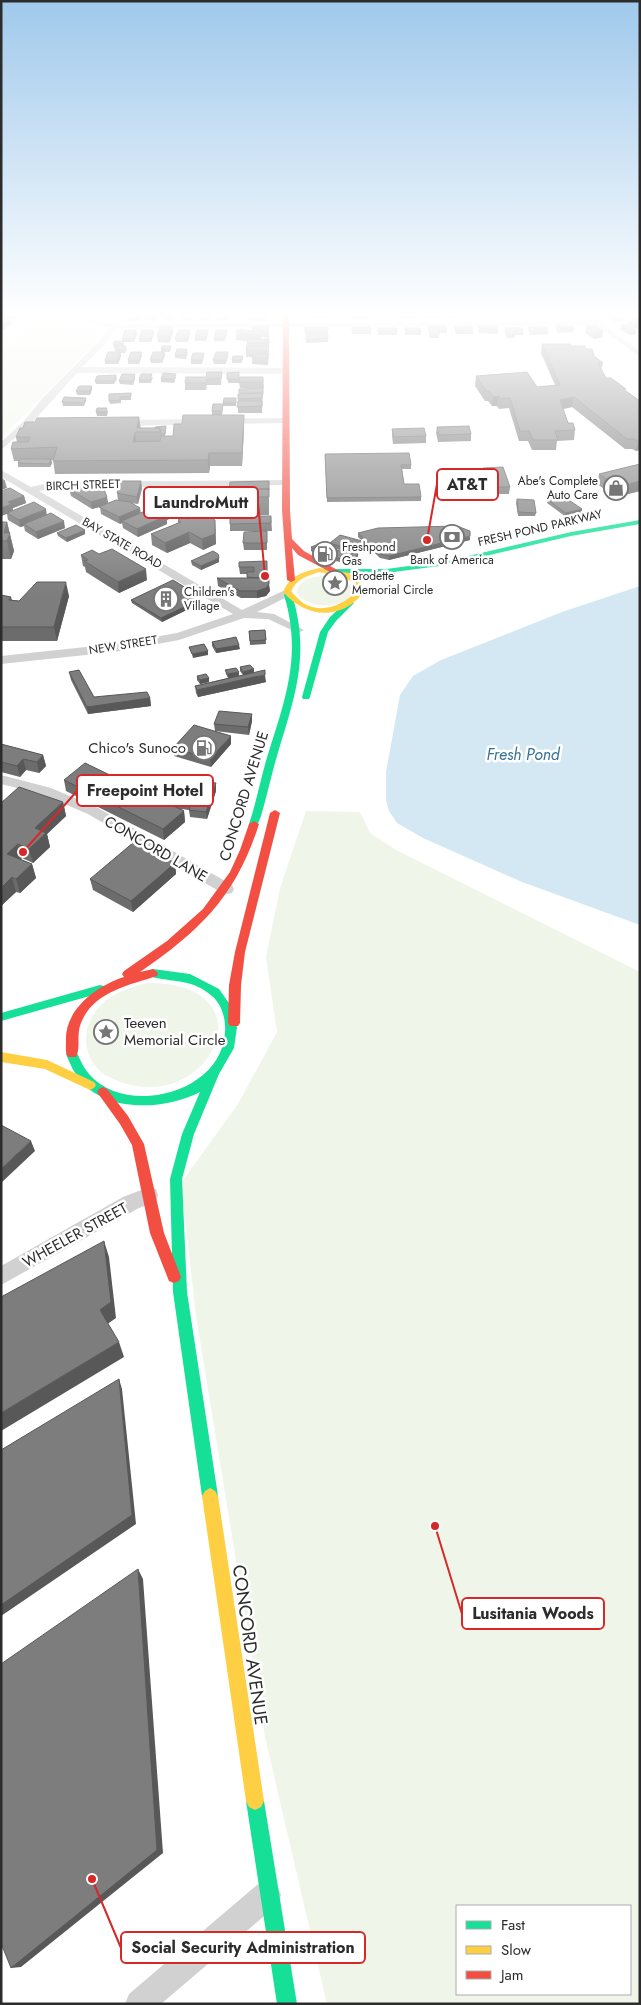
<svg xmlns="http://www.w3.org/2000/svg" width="641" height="2005" viewBox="0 0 641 2005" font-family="Jost,sans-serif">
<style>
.green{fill:#f0f5e9;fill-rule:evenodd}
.water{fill:#d4e8f3}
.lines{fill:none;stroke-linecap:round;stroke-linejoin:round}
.street{fill:#d1d1d1;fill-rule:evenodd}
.fast{fill:#16e098;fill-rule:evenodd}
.slow{fill:#ffcf43;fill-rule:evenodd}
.jam{fill:#f24e42;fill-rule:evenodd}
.wall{fill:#6c6c6c}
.shaded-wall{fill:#585858}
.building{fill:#7d7d7d;stroke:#585858}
.labels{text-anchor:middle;stroke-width:5;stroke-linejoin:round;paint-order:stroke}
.far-poi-label{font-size:12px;fill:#2c2c2c;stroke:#fff;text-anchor:start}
.far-street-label{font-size:12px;fill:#2c2c2c;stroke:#fff}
.poi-label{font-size:15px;fill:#2c2c2c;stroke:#fff;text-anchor:end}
.street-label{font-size:15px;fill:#2c2c2c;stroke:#fff}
.water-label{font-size:16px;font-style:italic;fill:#337295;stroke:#fff}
.near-street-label{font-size:18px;fill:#2c2c2c;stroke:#fff}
.leader{fill:none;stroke:#d62828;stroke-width:2}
.callout-dot{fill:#d62828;stroke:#fff;stroke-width:2}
.callout{fill:#fff;stroke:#d62828;stroke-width:2}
.callout-label{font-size:16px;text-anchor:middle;font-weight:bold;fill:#2c2c2c}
</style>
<rect width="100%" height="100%" fill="#fff"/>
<!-- green -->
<path class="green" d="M43,315H50C65,319 91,321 98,336L96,342L1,438V350Z
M323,576H332L351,586L353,591C351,594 349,598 346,600C332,609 306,607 297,593C298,579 312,577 323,576Z
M306,811L360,812L370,833L398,851L640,972V2004H327L265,1737L196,1316L181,1183L238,1104L277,1032L266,957L280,888ZM457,1906H630V1994H457Z
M147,983C276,982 208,1122 113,1079C77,1063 79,1020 108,999C120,990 133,987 147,983Z"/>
<!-- water -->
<path class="water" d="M640,586V925L522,882L423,838L397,823L389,811L386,800V772L400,695L413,676L441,660L562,612Z"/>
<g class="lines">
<!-- street -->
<path class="street" d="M58,315H71L98,322L125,325L590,321L586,317L590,315L640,351V357L596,325L115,328L109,340L82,367L285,368L289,371L285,374L77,373L30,425L1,450V442L24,421L42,399L103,337L108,327Z
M286,418L289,419V423L119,426L114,423L119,420Z
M1,470L31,487L53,482L290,480V484L287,485L53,488L39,491L242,610L283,591H291L293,593L291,595L257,612L274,614L304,630L298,633L268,619L244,618L179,640L114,652L1,664V656L114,644L177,633L233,614L1,477Z
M1,775L51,788L98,808L232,885L234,889L232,893L227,894L222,893L88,814L41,794L1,784Z
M149,1187L156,1189L158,1195L156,1201L137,1209L1,1285V1266L123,1197Z
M267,1881L277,1885L281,1895L277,1905L161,2004H125L129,1994L257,1885Z"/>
<!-- fast -->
<path class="fast" d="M640,520V524L571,536L447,565L386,573H335L331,571L335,569H386L447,561L571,532Z
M285,593L292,595C311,655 294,699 277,756C271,776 267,796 261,816L257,826L254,827L249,824C256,803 260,782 266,761C284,702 303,657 284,595Z
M347,601L354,603L336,621L328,632L310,697L309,699H303L302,697L320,632L330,617Z
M153,969L190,974L219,989L231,1006L237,1027L234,1048L219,1074L194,1134L182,1179L187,1292L218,1496L215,1501L210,1504L205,1501L202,1496L173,1292L170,1179L182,1134L200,1092C166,1110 107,1113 81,1081C74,1073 70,1064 66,1054L68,1051H76C80,1059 83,1067 89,1074C125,1117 222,1094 225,1032C226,1020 222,1005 213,997C193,978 172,983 149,976L148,973Z
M100,985L104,986L106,989L104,992L1,1021V1013Z
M255,1792L261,1795L264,1801L297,2004H277L246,1801L249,1795Z"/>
<!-- slow -->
<path class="slow" d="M319,568L349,573L361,581L363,593C341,621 306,618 283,592C290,575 303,572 319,568ZM319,572L344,577L355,584V592C343,606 320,614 303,603C299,600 295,595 291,592C296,579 307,576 319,572Z
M1,1052L47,1060L94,1082L96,1085L94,1088L90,1090L45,1069L1,1062Z
M210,1488L215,1491L218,1496L264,1801L261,1807L255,1810L249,1807L246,1801L202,1496L205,1491Z"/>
<!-- jam -->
<path class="jam" d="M283,315H289L290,510L292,539L304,551L339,571L332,573L298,555L292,548L295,580L291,582L287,580L282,510Z
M275,810L280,813L245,952L241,985L240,1023L238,1026H230L228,1023L229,985L235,952L270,813Z
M254,821L259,824C236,896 201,930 140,972L153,969L158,973L157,976C129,985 93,992 81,1023C76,1034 81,1048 76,1057H68C65,1052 66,1048 66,1042C64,1010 96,986 124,977L122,974L124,971L167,941L203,909L230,872L240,850L249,824Z
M103,1087L107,1089L128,1116L144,1144L164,1233L181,1277L179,1281L174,1283L169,1281L150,1233L132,1145L120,1124L97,1092L99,1089Z"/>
</g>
<!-- wall -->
<path class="wall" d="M1,315H21L16,319H10L11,324Z
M142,315L140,321H129L128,317Z
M158,315L156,320H146L145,317Z
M163,315H175L173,320L163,319Z
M194,315L193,320H181V317Z
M199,315H211L210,320H199Z
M217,315H229L228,320H217Z
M266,315V321L248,320V317Z
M306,315H328V318H306Z
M351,315H368V319H351Z
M376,315H393V316H376Z
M401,315H417V316H414V319H402Z
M424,315H443V318H425Z
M448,315H465V317L448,318Z
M475,315H493L492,317H475Z
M524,315H534L533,317H525Z
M545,315H572V317L545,316Z
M608,315H622L626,317L625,320L615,322L608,317Z
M640,317V327L637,329L630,327L636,331V334L630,335L620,329L621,326L627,325L628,323Z
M269,326V338L261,337V339H269V353L268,365L252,364V357H246V350L247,341L236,340V334L252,331Z
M428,326L447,329V333H439V338H430L428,329Z
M478,326L498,330V334L479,333L478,330Z
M557,326L574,329L573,332L558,333L556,329Z
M586,326L603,331L602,337L594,339L585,333Z
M172,327L173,333L169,343L158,342L157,336Z
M305,327H328V342L306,343V336H308V335H305Z
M352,327L371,331V334H352Z
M455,327L473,330V334H456L455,330Z
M529,327L548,331V334L530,335L528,330Z
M378,328L397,332V335H378Z
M405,328L421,332V335H405Z
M505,328L523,332V335H515L514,338H507L505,331Z
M154,330V334L151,342H139V339Z
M190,330V333L188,342H176L175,339Z
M227,330V333L225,341H214V338Z
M137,334L134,342H124V346L127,349L125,353H121V356L118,364H105V361L116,352L115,350L116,348H114L113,344L122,341V339Z
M208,334L206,341H195V338Z
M542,344L572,346L586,349L603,363L601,370L606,378L625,391L640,401V450L636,451L632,449H625L572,407L563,409L568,423L575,430L574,440L557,441L556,450H532L528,441H519L509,408L499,409L497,406H492L488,401H485L475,386L476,376L537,387L555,385L541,353Z
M171,346V349L170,352H164L165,355L162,363H151L150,360L161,352V349Z
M188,352L186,359L175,358V355Z
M228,352V355L226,364H214L213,360Z
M204,353V356L202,364H191V360Z
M142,355L139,364H128V360Z
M243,356L242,363H232V360Z
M222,372L221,385H207L206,390H185V383Z
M239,372V383H228L227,373Z
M135,374V378L133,385L120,384L119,381Z
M116,375L117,379L114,384H96L95,381Z
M153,377L151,383H139V380Z
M176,377L174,383L161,382V379Z
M263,377L264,388H240L239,382Z
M92,386V389L90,395H77L76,391Z
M263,388L262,413H238V399Z
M131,393V400H121V403L110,404L109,401Z
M86,398V401L84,406H63L62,402Z
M236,398V406H223V403Z
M223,408L222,415H212V411Z
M108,411L107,416H97L96,412Z
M139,417L140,428L166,430L165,436H173L244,428L242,466H210L209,473L55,474L53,460H51L52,463L50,467H18V463L19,461H14L11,449L17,442L16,437Z
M437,427L471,434V441L438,442L436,433Z
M392,429L426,436V443L393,444L392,436Z
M325,454L411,465V469H402L404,484L421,497V501L327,502Z
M640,464V491L616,497L597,484L599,474Z
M483,468L510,487L509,494H489L483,475Z
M269,481V515H230L229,490Z
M142,488L138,504L130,503L141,513L168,512L169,519L167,520V524L138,537L123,528L122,523L120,524L101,514L100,507L92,509L71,496L69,489L107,497L108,503L118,500L117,493Z
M194,489V500H183L182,497Z
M1,491L24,496L26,503L13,508V510L47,515L65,528L38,539L25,531L24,526L20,527L8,520L7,514L1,516Z
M517,499L536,513L535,516H518L516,503Z
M548,500L582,509V512L566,517L547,503Z
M271,516L272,531H230V524Z
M188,519L215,520L216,544L203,550L190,543L167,553L152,545L151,534L178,523V520Z
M1,522H7L14,551L11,559H1Z
M267,531V550H244L243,543Z
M57,533L85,534L67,542L58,536Z
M358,533L470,540L389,560L380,558L358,537Z
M330,543L362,545L352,553L358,554V558L354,565L331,560V557L349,553L330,547Z
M311,547L330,552L319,556L311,551Z
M99,554L147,580L119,593L86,572L85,567L83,566L81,555Z
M191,561L219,562L201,570L192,565Z
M267,561V577L270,591L266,596L257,598H241L218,586L217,578H247V574H240L239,567Z
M186,592L199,600V604L162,622L132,603L131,600Z
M1,595L11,597L12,600L19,601L69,596L57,641H1Z
M265,630L266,644L250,645L249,631Z
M212,642L240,649L216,653L212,646Z
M240,667L254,669V672L266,682L198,697L196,693L195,686L228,678L226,674L225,670L239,676L243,675L240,671Z
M69,672L94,697L150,698L151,706L88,714L71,680Z
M197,676L209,678V682L200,684L197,680Z
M252,714V721L249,735L215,731L214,724Z
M1,744L43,755L46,766L39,773L26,770L20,777L1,772Z
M231,744L211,767L174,756L173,748Z
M64,780L177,808V803H172L171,795L216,791L207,819L190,817L189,810L181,809L184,811L185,822L164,840L66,791Z
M63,802L66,816L47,834L50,847L33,863L22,858L20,859L32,864L36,878L20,893L16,892L1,906V803Z
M175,863L176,874L133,912L93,890L90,879Z"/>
<!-- shaded-wall -->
<path class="shaded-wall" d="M9,315L11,324L1,332V321Z
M15,315H21L16,319Z
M626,317L625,320L615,322V319Z
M172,327L173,333L169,343V336Z
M136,330L137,334L134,342L133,339Z
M154,330V334L151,342V339Z
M603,331L602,337L594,339L595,332Z
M636,331V334L630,335V332Z
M120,352L121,356L118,364L117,361Z
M142,352V355L139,364V361Z
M164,352L165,355L162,363V360Z
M135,374V378L133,385V381Z
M92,386V389L90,395L89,391Z
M499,396L497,406H492L493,397Z
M574,397L572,407L558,410L560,400Z
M244,415V428L242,466V453Z
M139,417L141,430L137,428Z
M135,432L137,445L133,442Z
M638,441H640V450L636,451Z
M209,453L210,466L209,473L208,460Z
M51,459L52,463L50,467L49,464Z
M5,481L7,488L1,490V482Z
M141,481L142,488L138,504L137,497Z
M640,481V491L616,497L618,487Z
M24,496L26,503L13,508V511L1,516V508L8,502Z
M107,497L108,504L92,509L91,502Z
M140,508L141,515L122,521V523L120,524L119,517Z
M46,509L47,516L24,524V526L20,527L19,520Z
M582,509V512L566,517V513Z
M168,512L169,519L167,520V524L138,537L137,529Z
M215,520L216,544L203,550L202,539Z
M64,521L65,528L38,539L36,532Z
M7,522L14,551L11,559L7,541L4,533Z
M85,530V534L67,542L66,538Z
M189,532L190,543L167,553L165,543Z
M470,536V540L389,560V556Z
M362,541V545L352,554V550Z
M331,548L330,552L319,556V553Z
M358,554V558L354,565V561Z
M219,558V562L201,570V566Z
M146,569L147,580L119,593L118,582Z
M66,582L69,596L57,641L54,627Z
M269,584L270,591L266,596L257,598V591Z
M199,600V604L162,622L161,618Z
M239,645L240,649L216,653V649Z
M208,651V655L193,658L192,654Z
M254,669V673L243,675V672Z
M239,672V676L228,678V674Z
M265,675L266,682L198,697L197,690Z
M209,678V682L200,684V680Z
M150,698L151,706L88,714L87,707Z
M252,714V721L249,735L248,727Z
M231,736V744L211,767L210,759Z
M43,755L46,766L39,773L37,762Z
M23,759L26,770L20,777L17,766Z
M216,783V791L207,819L206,812Z
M63,802L66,816L47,834L50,847L33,863L29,849L35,828Z
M184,811L185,822L164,840L163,829Z
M18,844L22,858L11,868L7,854Z
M175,863L176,874L133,912L131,901Z
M32,864L36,878L20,893L16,879Z
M12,877L16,892L1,906V888Z
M31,1141L35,1151L1,1183V1169Z
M104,1241L109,1257L116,1318L106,1325L100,1310Z
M119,1342L124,1357L1,1431V1413Z
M119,1379L122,1389L136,1524L1,1616V1605Z
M138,1569L143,1579L163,1853L21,1967L11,1968Z"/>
<!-- building -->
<path class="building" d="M1,315H9L1,321Z
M129,315H140L139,318L128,317Z
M146,315H156V317H145Z
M163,315H174L173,316H163Z
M181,315H193L192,317H181Z
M199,315H210V317H198Z
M217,315H228V317H217Z
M249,315H266V318L248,317Z
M351,315H368L351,316Z
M402,315H414V316H402Z
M609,315H622L626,317L615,319Z
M637,317H640V324L637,325L628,323Z
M595,325L603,331L595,332L586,326Z
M627,325L636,331L630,332L621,326Z
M160,326L172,327L169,336H157Z
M253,326H269L268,331H261L260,335L236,334L237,329L252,331Z
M428,326H446L447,329H438L440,334L430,335Z
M472,326L473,330L456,331L455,327Z
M478,326H497L498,330L479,329Z
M557,326H572L574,329H558Z
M305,327H328V331L305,332Z
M352,327H370L371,331H352Z
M529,327H547L548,331H530Z
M378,328H397V332H378Z
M405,328H420L421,332H406Z
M505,328H522L523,332H514L515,335H507Z
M125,330H136L133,339H122Z
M142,330H154L151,339H139Z
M178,330H190L187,339H175Z
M197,330H208L206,338H195Z
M216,330H227L225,338H214Z
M308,334H328V338L306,339V336H308Z
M248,339H269V343H247Z
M115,341H124L123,344H113Z
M542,344H570L572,346H585L586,349H592L594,356L603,363H598L606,378H611L626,389H623L640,401V441H638L634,439H627L574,397L560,400L568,423H573L575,430L555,431L558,440H533L529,431H520L510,398L500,399L499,396L493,397L489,391H486L476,376L527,372L537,387L560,385Z
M117,346H126L125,350H115Z
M162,346H171L170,349H161Z
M247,346H269L268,351L246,350Z
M177,349H187L186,355H175Z
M108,352H120L117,361H105Z
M131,352H142L139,361L128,360Z
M153,352H164L162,360H150Z
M216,352H228L226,361L213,360Z
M193,353H204L202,360H191Z
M253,354H268L267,358H252Z
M233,356H243L242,360H232Z
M207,372H222L221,378L207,379L206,383H185L186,377H206Z
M239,372V379H227V373Z
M163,373L176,374L174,379H161Z
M122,374H135L133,381H119Z
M141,374H152L150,380H139Z
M116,375L114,381H95L97,376Z
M240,377H263V382H239Z
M79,386H92L89,391H76Z
M263,388V393H239V389Z
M131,393V396L120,397V400L109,401V394Z
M263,393L262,398L238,399V394Z
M64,397L86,398L84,403L62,402Z
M224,398H236V403H223Z
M238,401H262V406L237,407Z
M213,404H223L222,411H212Z
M97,408H107L106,412H96Z
M183,415H244L242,453H209L208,460L53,461L57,447L11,449L13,442H28L30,437H16L20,428H23L25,422H35L37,418L139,417L137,428H160V432H135L133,442L160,441L161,436H173L174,424H182Z
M166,426L165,434H161L160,428H155V427Z
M469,426L471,434L439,435L437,427Z
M424,428L426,436L394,437L392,429Z
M409,453L411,465H401L404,484H419L421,497L327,498L325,454Z
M20,459H51L49,464L18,463Z
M640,464V481L618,487L599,474Z
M503,467L510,487H490L483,468Z
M1,478L5,481L1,482Z
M121,481H141L137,497L117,493Z
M269,481V490V489H230L229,490L230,482Z
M95,484L104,489L107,497L91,502L69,489L76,487L80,488Z
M10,488L24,496L8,502L12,504L1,508V491Z
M230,489H269V497H229Z
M563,496L582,509L566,513L548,500Z
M517,499L534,500L536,513L518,512Z
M116,500L130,502L140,508L119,517L99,507Z
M34,502L46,509L19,520L7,513Z
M157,506L168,512L163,514L166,516L137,529L122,521Z
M51,513L64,521L36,532L24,524Z
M201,513L215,520V534L202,539L189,532L165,543L151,534L181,522L178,520L184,517L188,519Z
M230,516H271V523L230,524Z
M1,522H7L4,533H10L7,541H1Z
M76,525L85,530L66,538L57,533Z
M457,526L470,531V536L389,556L380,554L358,533L378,528Z
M267,531V543H243L244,532Z
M340,535L362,541L352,550L330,543Z
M322,543L331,548L319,553L311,547Z
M112,549L146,569L118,582L84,561L88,560L81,555L92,550L99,554Z
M335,550L358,554L354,561L331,557Z
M213,551L218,554L219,558L201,566L191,561Z
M267,561V577H269V584L266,588L257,591H240L217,578H260L247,577V572H254V567H239V562Z
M173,580L186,588L182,590L199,600L161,618L131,600Z
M37,582H66L54,627H1V595L11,597L9,600L19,601Z
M265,630L266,640L250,641L249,631Z
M236,637L239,645L216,649L212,642Z
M204,644L208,651L192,654L189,647Z
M250,665L254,669L243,672L240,667Z
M236,668L239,672L228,674L225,670Z
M79,670L94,697L147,692L150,698L87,707L69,672Z
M265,670V675L254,677L197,690L195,686Z
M206,674L209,678L200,680L197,676Z
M219,711L252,714L248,727L214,724Z
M194,725L231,736L210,759L173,748Z
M1,744L43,755L37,762L23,759L17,766L1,762Z
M85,763L184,811L163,829L64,780Z
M177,779L216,783L206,812L189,810L191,803L177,801L179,796L171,795Z
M19,787L63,802L35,828L46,833L29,849L18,844L7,854L32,864L16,879L12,877L1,888V803Z
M134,842L175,863L131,901L90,879Z
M1,1125L31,1141L1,1169Z
M104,1241L111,1302L100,1310L119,1342L1,1413V1297Z
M119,1379L132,1515L1,1605V1450Z
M138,1569L157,1850L11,1968L1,1943V1664Z"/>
<!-- sky -->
<linearGradient id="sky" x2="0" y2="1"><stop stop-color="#a0c9ec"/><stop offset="0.53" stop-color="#fff"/><stop offset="1" stop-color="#fff" stop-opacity="0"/></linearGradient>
<rect width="641" height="595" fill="url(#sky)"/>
<!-- icons -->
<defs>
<symbol id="shop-ring" viewBox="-11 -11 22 22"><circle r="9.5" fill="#fff" stroke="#767676" stroke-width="1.5"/><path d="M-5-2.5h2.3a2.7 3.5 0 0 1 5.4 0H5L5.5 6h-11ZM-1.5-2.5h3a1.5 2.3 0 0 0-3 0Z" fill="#767676"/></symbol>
<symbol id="bank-ring" viewBox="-11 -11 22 22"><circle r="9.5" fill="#fff" stroke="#767676" stroke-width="1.5"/><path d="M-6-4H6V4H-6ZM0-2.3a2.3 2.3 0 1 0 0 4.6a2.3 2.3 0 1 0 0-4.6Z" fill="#767676"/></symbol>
<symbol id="fuel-ring" viewBox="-11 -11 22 22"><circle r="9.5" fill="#fff" stroke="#767676" stroke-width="1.5"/><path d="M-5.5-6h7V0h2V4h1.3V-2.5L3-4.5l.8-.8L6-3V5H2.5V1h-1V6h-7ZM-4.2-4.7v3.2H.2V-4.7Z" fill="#767676"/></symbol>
<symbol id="sight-ring" viewBox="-11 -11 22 22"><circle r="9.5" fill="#fff" stroke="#767676" stroke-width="1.5"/><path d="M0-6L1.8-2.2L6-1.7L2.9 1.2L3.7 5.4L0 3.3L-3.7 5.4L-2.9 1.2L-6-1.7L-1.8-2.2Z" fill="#767676"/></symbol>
<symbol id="building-ring" viewBox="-11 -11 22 22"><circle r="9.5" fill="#fff" stroke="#767676" stroke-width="1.5"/><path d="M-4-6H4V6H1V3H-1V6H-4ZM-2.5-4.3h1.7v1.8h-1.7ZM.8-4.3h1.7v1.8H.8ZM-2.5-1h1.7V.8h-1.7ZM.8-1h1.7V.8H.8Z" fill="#767676"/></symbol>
</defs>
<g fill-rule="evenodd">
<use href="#shop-ring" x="602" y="474" width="28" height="28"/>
<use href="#bank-ring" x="438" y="523" width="28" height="28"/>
<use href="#fuel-ring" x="311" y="540" width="28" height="28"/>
<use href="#sight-ring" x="321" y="569" width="28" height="28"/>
<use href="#building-ring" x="152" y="585" width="28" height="28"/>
<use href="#fuel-ring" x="190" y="734" width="28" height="28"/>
<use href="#sight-ring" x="92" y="1018" width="28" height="28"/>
</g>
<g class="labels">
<!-- far-poi labels -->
<g class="far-poi-label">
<text x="598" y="485" text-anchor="end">Abe's Complete<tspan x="598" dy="14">Auto Care</tspan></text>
<text x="342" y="551">Freshpond<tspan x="342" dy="14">Gas</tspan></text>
<text x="452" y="564" text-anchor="middle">Bank of America</text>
<text x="352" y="580">Brodette<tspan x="352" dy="14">Memorial Circle</tspan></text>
<text x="184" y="596">Children's<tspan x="184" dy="14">Village</tspan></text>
</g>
<!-- far-street labels -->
<g class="far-street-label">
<text transform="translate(83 485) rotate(-2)" y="4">BIRCH STREET</text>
<text transform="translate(540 528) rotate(-13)" y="4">FRESH POND PARKWAY</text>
<text transform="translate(122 543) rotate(30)" y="4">BAY STATE ROAD</text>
<text transform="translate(123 645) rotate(-9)" y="4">NEW STREET</text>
</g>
<!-- poi labels -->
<g class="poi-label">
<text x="186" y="753">Chico's Sunoco</text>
<text x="124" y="1028" text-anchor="start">Teeven<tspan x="124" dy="17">Memorial Circle</tspan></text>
</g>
<!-- street labels -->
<g class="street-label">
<text transform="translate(244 796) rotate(-73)" y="5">CONCORD AVENUE</text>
<text transform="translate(156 849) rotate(30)" y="5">CONCORD LANE</text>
<text transform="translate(75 1235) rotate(-29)" y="5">WHEELER STREET</text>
</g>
<!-- water labels -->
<g class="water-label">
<text x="523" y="760">Fresh Pond</text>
</g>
<!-- near-street labels -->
<g class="near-street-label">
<text transform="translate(250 1645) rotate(82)" y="6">CONCORD AVENUE</text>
</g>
</g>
<!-- callouts -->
<path class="leader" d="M427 540L437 484M265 576L258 503M23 852L77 791M435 1526L462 1614M92 1879L121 1948"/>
<g class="callout-dot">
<circle cx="427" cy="540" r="5"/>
<circle cx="265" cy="576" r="5"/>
<circle cx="23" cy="852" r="5"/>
<circle cx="435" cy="1526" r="5"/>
<circle cx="92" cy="1879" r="5"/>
</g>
<g class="callout">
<rect x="437" y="469" width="61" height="31" rx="5"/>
<rect x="144" y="487" width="114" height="31" rx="5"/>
<rect x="77" y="775" width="136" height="31" rx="5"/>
<rect x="462" y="1598" width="142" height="31" rx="5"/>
<rect x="121" y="1932" width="244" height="31" rx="5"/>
</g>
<g class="callout-label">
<text x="467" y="490">AT&amp;T</text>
<text x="201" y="508">LaundroMutt</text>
<text x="145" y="796">Freepoint Hotel</text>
<text x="533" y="1619">Lusitania Woods</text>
<text x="243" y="1953">Social Security Administration</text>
</g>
<!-- border -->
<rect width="641" height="2005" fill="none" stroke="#2c2c2c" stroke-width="5"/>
<!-- legend -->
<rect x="456" y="1905" width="175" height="90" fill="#ffffff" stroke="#ababab"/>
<rect x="466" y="1921" width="25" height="8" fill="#16e098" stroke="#ababab"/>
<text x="501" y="1930" font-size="15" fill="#2c2c2c">Fast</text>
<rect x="466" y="1946" width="25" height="8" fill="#ffcf43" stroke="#ababab"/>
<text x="501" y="1955" font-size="15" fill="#2c2c2c">Slow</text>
<rect x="466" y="1971" width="25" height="8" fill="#f24e42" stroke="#ababab"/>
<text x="501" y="1980" font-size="15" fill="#2c2c2c">Jam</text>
</svg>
